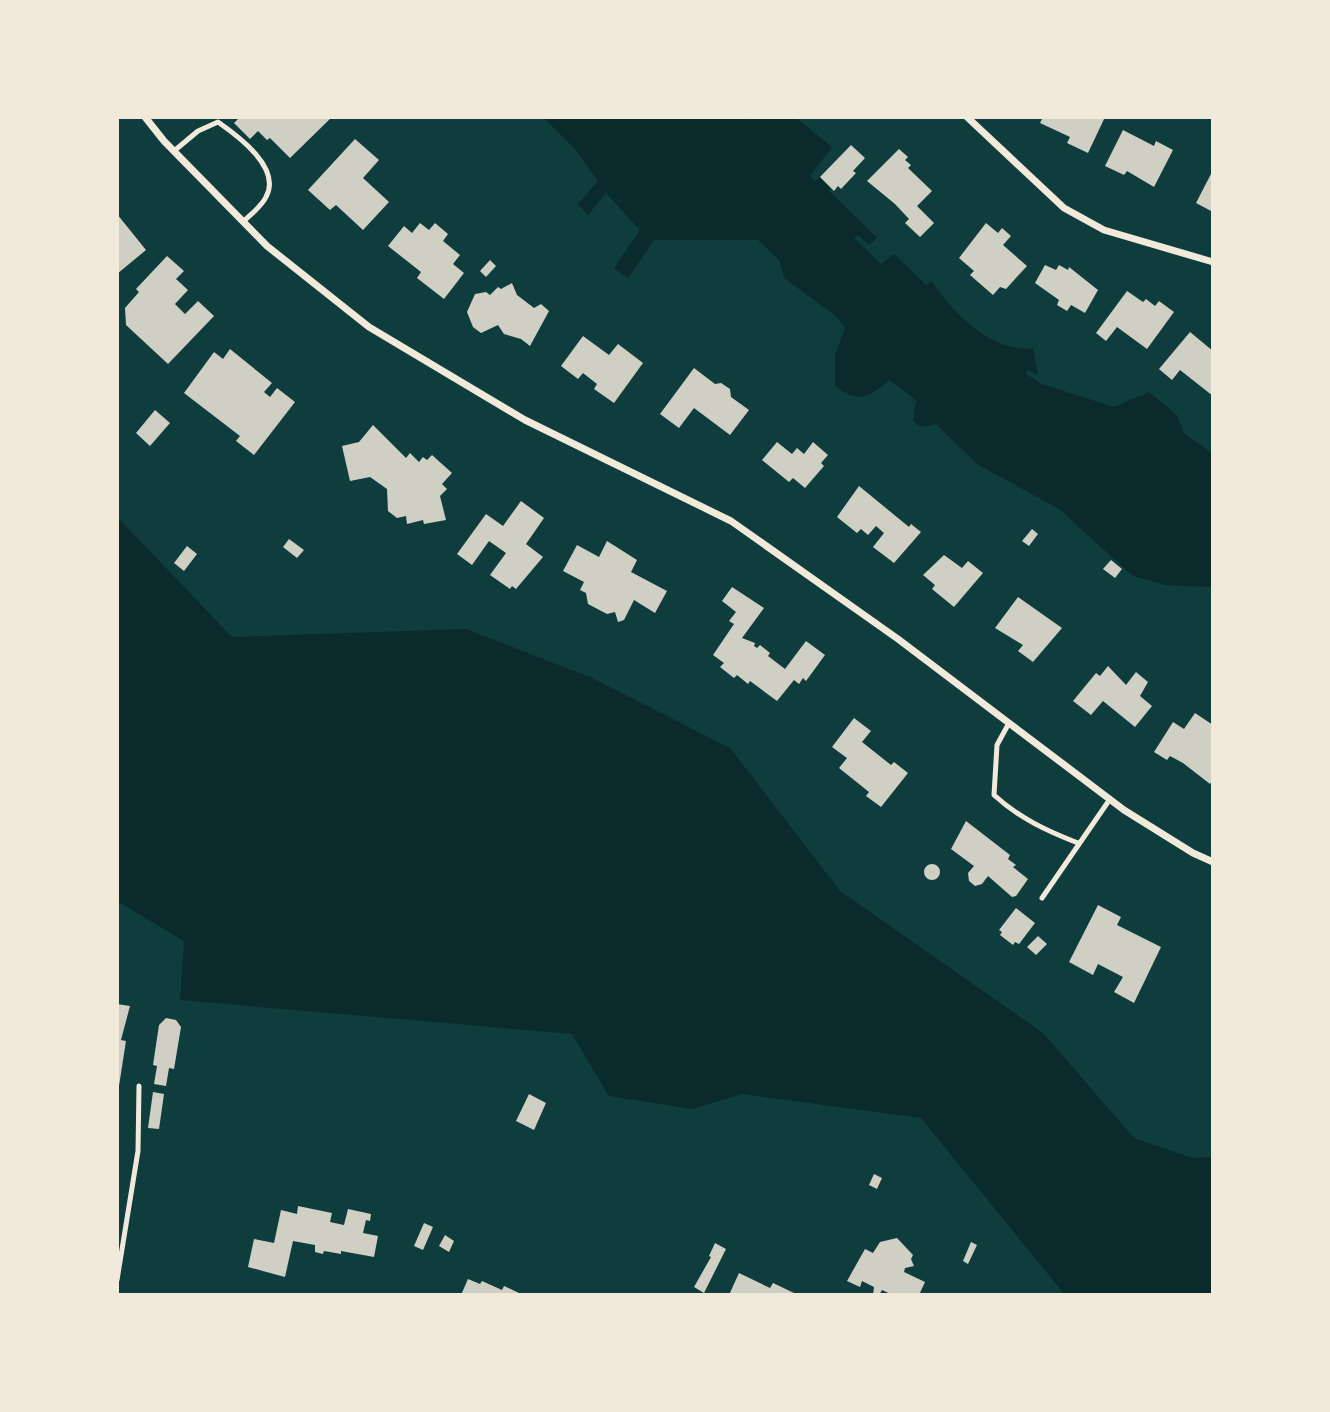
<svg xmlns="http://www.w3.org/2000/svg" width="1330" height="1412" viewBox="0 0 1330 1412" font-family="Spectral,serif">
<style>
.water{fill:#0a2a2b}
.building{fill:#cfcfc3}
.lines{fill:none;stroke-linecap:round;stroke-linejoin:round}
.service{stroke:#f1e9da;stroke-width:5}
.minor{stroke:#f1e9da;stroke-width:7}
</style>
<rect width="100%" height="100%" fill="#0f3d3e"/>
<!-- water -->
<path class="water" d="M543,117H744L749,120L752,117H795L832,147L810,176L815,181L820,177L831,188L829,191L877,238L869,245L858,235L854,238L881,264L894,254L926,285L932,281C950,311 993,354 1033,348L1038,375L1028,370L1026,374L1042,384L1114,407L1149,392L1177,415L1184,433L1213,454V587L1165,585L1133,576L1059,509L977,464L935,423L930,426H918L913,420L916,400L889,380C868,398 860,404 835,386V355L845,328L836,316L784,278L779,260L758,240H654L628,278L614,268L640,230L606,193L588,215L578,204L598,181L574,148Z
M117,517L232,637L466,629L592,678L730,748L840,891L1043,1033L1134,1138L1192,1158L1213,1157V1295H1065L921,1118L742,1094L692,1109L609,1096L572,1034L180,1000L184,941L117,901Z"/>
<!-- building -->
<path class="building" d="M240,117H332L290,158L270,138L267,140L258,131L250,139L234,123Z
M1043,117H1105L1088,153L1067,143L1070,137L1040,123Z
M1123,130L1154,146L1156,141L1173,150L1154,187L1127,171L1124,175L1105,166Z
M355,139L379,160L363,178L389,202L363,230L336,205L330,210L308,190Z
M851,145L865,158L853,171L856,173L841,189L838,186L834,191L820,177Z
M899,149L908,157L905,160L911,165L908,168L932,191L917,206L934,223L920,237L905,223L909,219L895,204L867,181Z
M1213,170V212L1196,203Z
M117,214L146,250L117,274Z
M420,223L429,230L435,223L448,234L443,241L460,255L453,264L464,273L444,299L417,278L421,272L388,246L404,226L412,233Z
M986,223L998,233L1002,228L1011,236L1003,245L1027,266L1006,289L1000,287L993,295L970,275L974,271L959,258Z
M167,256L184,271L176,279L188,290L175,304L185,314L198,301L214,316L168,364L126,325L125,308L139,292L136,289Z
M490,260L496,266L486,277L480,271Z
M1045,265L1056,270L1059,265L1068,270L1069,267L1098,290L1085,313L1071,305L1067,311L1057,305L1059,300L1035,283Z
M512,283L517,295L534,308L541,304L549,311L530,346L521,339L504,334L498,325L481,333L473,327L467,312L475,294L486,292L490,295L498,287L501,289Z
M1127,291L1143,302L1146,299L1155,306L1159,301L1174,312L1147,349L1117,327L1106,341L1096,333Z
M1190,332L1213,351V396L1180,370L1172,380L1159,369Z
M583,336L609,355L618,344L643,363L614,403L594,389L597,384L583,373L578,379L561,366Z
M230,349L272,383L264,392L270,397L277,388L295,402L254,455L236,441L240,436L184,393L214,352L223,359Z
M694,368L715,384L721,383L730,389L731,397L749,410L730,435L694,408L679,428L660,414Z
M155,410L170,423L150,446L136,433Z
M373,425L406,458L410,453L419,462L423,457L427,460L432,455L452,473L442,484L447,489L440,496L446,520L424,524L423,520L407,524L406,516L397,518L388,511L387,489L370,477L350,481L342,446L359,442Z
M777,442L792,454L797,448L804,454L813,442L828,455L821,463L824,466L805,488L793,478L789,482L762,460Z
M859,486L909,527L911,524L921,532L894,563L873,547L884,533L876,526L868,535L861,529L857,533L837,517Z
M521,501L544,518L526,544L543,557L516,589L512,586L510,589L490,575L506,553L489,541L472,565L457,554L486,514L503,526Z
M1032,529L1038,534L1029,546L1022,541Z
M289,539L304,550L297,558L283,547Z
M607,541L637,560L631,572L667,591L655,613L634,600L624,620L618,622L615,612L607,614L588,604L586,593L580,590L584,582L563,571L577,545L599,557Z
M187,546L197,554L184,571L174,563Z
M944,555L962,568L968,561L983,573L954,607L932,589L935,585L923,575Z
M1111,560L1122,569L1115,578L1103,569Z
M732,587L764,608L742,638L755,643L754,646L757,648L760,645L770,653L768,656L785,669L806,641L825,655L806,681L803,678L799,684L794,680L777,701L750,681L748,684L737,675L734,678L720,667L724,663L713,655L734,624L729,621L736,612L722,601Z
M1018,597L1062,628L1033,662L1018,651L1023,645L995,628Z
M1108,666L1126,685L1136,672L1148,682L1140,696L1152,706L1135,727L1103,701L1091,715L1073,701L1096,673L1100,676Z
M1195,713L1213,725V779L1210,784L1183,763L1170,756L1167,760L1154,752L1173,722L1184,729Z
M854,718L871,731L862,742L891,765L894,762L908,773L881,807L866,796L869,792L839,768L847,758L832,747Z
M966,821L1010,855L1008,859L1016,865L1013,867L1028,879L1016,896L1012,897L988,876L982,884L975,886L969,881L968,873L974,866L951,849Z
M924 872a8 8 0 1 1 16 0a8 8 0 1 1-16 0Z
M1098,905L1121,917L1117,925L1161,947L1134,1003L1114,992L1123,977L1098,964L1093,975L1069,962Z
M1016,908L1035,923L1019,944L1015,942L1013,945L1000,935L1002,932L999,930Z
M1038,936L1047,944L1036,955L1027,947Z
M117,1004L130,1006L121,1040L126,1041L119,1086Z
M166,1018L176,1020L181,1027L174,1069L169,1068L166,1086L154,1084L157,1066L153,1065L159,1025Z
M153,1092L164,1094L159,1129L148,1128Z
M529,1094L546,1103L534,1130L516,1121Z
M874,1174L882,1178L877,1189L869,1185Z
M298,1206L332,1213L330,1222L344,1225L348,1209L371,1214L370,1221L366,1220L363,1233L378,1236L374,1257L341,1251V1254L324,1251L323,1254L315,1252V1245L293,1241L285,1277L248,1267L254,1239L274,1243L281,1210L297,1214Z
M424,1223L433,1227L423,1250L414,1246Z
M445,1235L454,1241L449,1252L439,1246Z
M897,1238L913,1255L911,1259L914,1266L905,1268L904,1272L925,1282L919,1295H893L882,1290L879,1295H873L874,1287L862,1281L860,1287L847,1281L865,1249L873,1253L880,1242Z
M971,1242L977,1245L968,1264L963,1261Z
M715,1243L726,1249L704,1293L694,1287L711,1257L709,1256Z
M739,1273L770,1288L773,1283L794,1293L729,1295Z
M468,1279L480,1284L482,1281L502,1290L504,1286L519,1293L461,1295Z"/>
<g class="lines">
<!-- service -->
<path class="service" d="M174,151L198,131L218,122C238,136 282,168 266,197C262,206 250,215 243,222
M1009,723L997,745L994,795C1019,818 1047,831 1078,843
M1042,898L1110,799
M117,1280L138,1151L139,1086"/>
<!-- minor -->
<path class="minor" d="M145,117L164,141L267,246L369,327L525,420L731,521L898,639L1124,810L1193,853L1213,862
M967,117L1064,208L1104,230L1213,262"/>
</g>
<!-- border -->
<rect width="1330" height="1412" fill="none" stroke="#f1e9da" stroke-width="238"/>
</svg>
